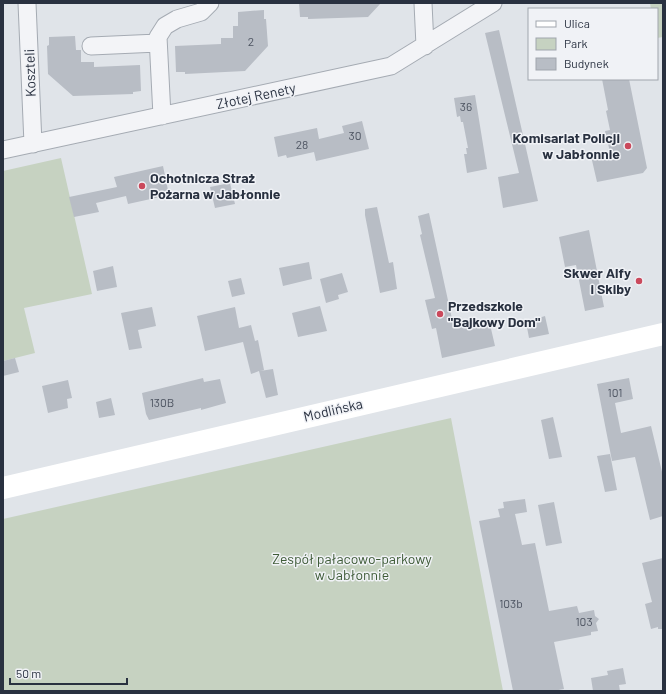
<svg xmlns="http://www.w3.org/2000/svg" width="666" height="694" viewBox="0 0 666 694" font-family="Barlow,sans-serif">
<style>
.green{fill:#c6d2c1}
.building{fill:#b8bdc5}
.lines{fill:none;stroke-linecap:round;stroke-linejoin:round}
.street-casing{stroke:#a5abb3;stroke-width:19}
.street{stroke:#f3f4f7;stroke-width:17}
.secondary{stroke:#fff;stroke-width:22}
.poi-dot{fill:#ca495c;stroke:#f0f2f6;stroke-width:1.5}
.labels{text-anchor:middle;stroke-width:3;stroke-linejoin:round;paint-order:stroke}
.number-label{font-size:12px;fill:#4d5461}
.street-label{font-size:14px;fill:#293140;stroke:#f0f2f6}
.poi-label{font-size:14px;font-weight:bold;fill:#293140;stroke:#f0f2f6;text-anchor:end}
.park-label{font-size:14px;fill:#3e5b37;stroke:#f0f2f6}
</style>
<rect width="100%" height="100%" fill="#e0e4e9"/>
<!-- green -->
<path class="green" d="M650,3H663V37L657,38V9H651Z
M61,158L92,294L24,308L35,353L3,361V171Z
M451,418L503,691H3V519Z"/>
<!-- building -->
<path class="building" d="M299,3H381L368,17L308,19V17H300Z
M264,10V19H266L268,46L245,71L185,74V72H176L175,46L221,44V38H233V26H238V12Z
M499,30L538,201L503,208L498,177L519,173L485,33Z
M75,36L76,50H81V62H94V67L140,65L141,91L133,92V94L73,96L48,74L47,46L49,45V37Z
M602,79H629L647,168L643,173L597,182L591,156L610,152L605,131L610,130L606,111L608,110Z
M475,95L487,169L467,173L464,154H467L466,148H468L463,122H461L460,116L457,117L454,98Z
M362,121L369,149L316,161L314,152L287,158L286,155L278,157L274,137L317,128L319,139L344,133L342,126Z
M163,166L169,195L128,204L126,196L96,203L99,212L74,217L69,197L117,187L114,177Z
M230,183L235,204L215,208L210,187Z
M377,207L389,263L393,262L397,289L380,293L365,215V209Z
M429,213L454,328L489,320L495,346L442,358L436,328L432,329L425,300L435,298L420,235L422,234L418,216Z
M589,230L604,307L585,311L576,265L565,267L559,237Z
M309,262L312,279L283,286L279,268Z
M113,266L117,287L97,291L93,271Z
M342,273L348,292L338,295L339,299L326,303L320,279Z
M241,278L245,294L232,297L228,281Z
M320,306L327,331L298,337L292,313Z
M152,307L156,326L138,330L142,348L129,350L121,313Z
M235,307L239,328L251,325L255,341L258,340L264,370L260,371L273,369L278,395L266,398L259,371L251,374L243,342L205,351L197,316Z
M545,316L549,334L529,338L526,322Z
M15,358L19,372L3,376V361Z
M203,378L204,382L220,379L226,403L201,410V408L149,420L146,414L142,393Z
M629,378L633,399L615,403L621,433L651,426L663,476V516L650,520L635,457L612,461L597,384Z
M68,380L72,398L67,399L68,408L48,413L42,386Z
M111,398L115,415L99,418L96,402Z
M553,417L562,457L549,459L541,420Z
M610,454L617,490L605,492L597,456Z
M525,499L527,512L515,514L522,545L535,543L549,611L577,606L579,613L594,610L595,616L599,619L596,623L598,631L591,632V635L554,642L564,689L553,691H513L479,521L500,517L498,509L504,508L503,502Z
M554,502L562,543L546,546L538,505Z
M663,558V629H658V627L651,629L645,604L652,602L642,563Z
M623,668L626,684L619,685L620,691H593L591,678L608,675L607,671Z"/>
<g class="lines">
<defs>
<path id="street" d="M27,3L33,144
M423,3L425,46
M91,46L158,43
M162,116L158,37L165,26L177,19L201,12L210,3
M3,150L391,66L493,3"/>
</defs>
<!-- street casing -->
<use href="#street" class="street-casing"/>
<!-- street -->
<use href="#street" class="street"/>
<!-- secondary -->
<path class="secondary" d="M3,488L663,334"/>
</g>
<!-- markers -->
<g class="poi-dot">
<circle cx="628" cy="146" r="4"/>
<circle cx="142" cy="186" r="4"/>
<circle cx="639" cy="281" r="4"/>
<circle cx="440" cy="314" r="4"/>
</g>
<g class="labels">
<!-- number labels -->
<g class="number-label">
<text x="251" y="46">2</text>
<text x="466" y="111">36</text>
<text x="355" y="140">30</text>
<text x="302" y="149">28</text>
<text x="615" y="397">101</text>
<text x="162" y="407">130B</text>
<text x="511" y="608">103b</text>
<text x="584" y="626">103</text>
</g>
<!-- street labels -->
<g class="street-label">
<text transform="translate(30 73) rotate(-92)" y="5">Koszteli</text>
<text transform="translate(256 96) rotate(-12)" y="5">Złotej Renety</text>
<text transform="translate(333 410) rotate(-13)" y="5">Modlińska</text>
</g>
<!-- poi labels -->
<g class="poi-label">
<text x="620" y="143">Komisariat Policji<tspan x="620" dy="16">w Jabłonnie</tspan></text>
<text x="150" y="183" text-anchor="start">Ochotnicza Straż<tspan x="150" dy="16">Pożarna w Jabłonnie</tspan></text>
<text x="631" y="278">Skwer Alfy<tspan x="631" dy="16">i Skiby</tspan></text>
<text x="448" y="311" text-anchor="start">Przedszkole<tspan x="448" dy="16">"Bajkowy Dom"</tspan></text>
</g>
<!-- park labels -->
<g class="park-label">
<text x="352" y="564">Zespół pałacowo-parkowy<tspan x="352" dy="16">w Jabłonnie</tspan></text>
</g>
</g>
<!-- border -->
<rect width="666" height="694" fill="none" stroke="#293140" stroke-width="8"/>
<!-- legend -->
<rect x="528" y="8" width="130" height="72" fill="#f0f2f6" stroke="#a0a5ad"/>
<rect x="536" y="21" width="20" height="6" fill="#ffffff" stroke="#a0a5ad"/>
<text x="564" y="28" font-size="12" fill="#293140">Ulica</text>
<rect x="536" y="38" width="20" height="12" fill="#c6d2c1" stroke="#a0a5ad"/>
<text x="564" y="48" font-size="12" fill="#293140">Park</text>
<rect x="536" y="58" width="20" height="12" fill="#b8bdc5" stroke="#a0a5ad"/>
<text x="564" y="68" font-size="12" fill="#293140">Budynek</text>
<!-- scale -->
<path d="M10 678v6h117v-6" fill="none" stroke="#293140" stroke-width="2"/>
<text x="16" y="678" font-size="12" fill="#293140" stroke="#f0f2f6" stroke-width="3" paint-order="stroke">50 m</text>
</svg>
